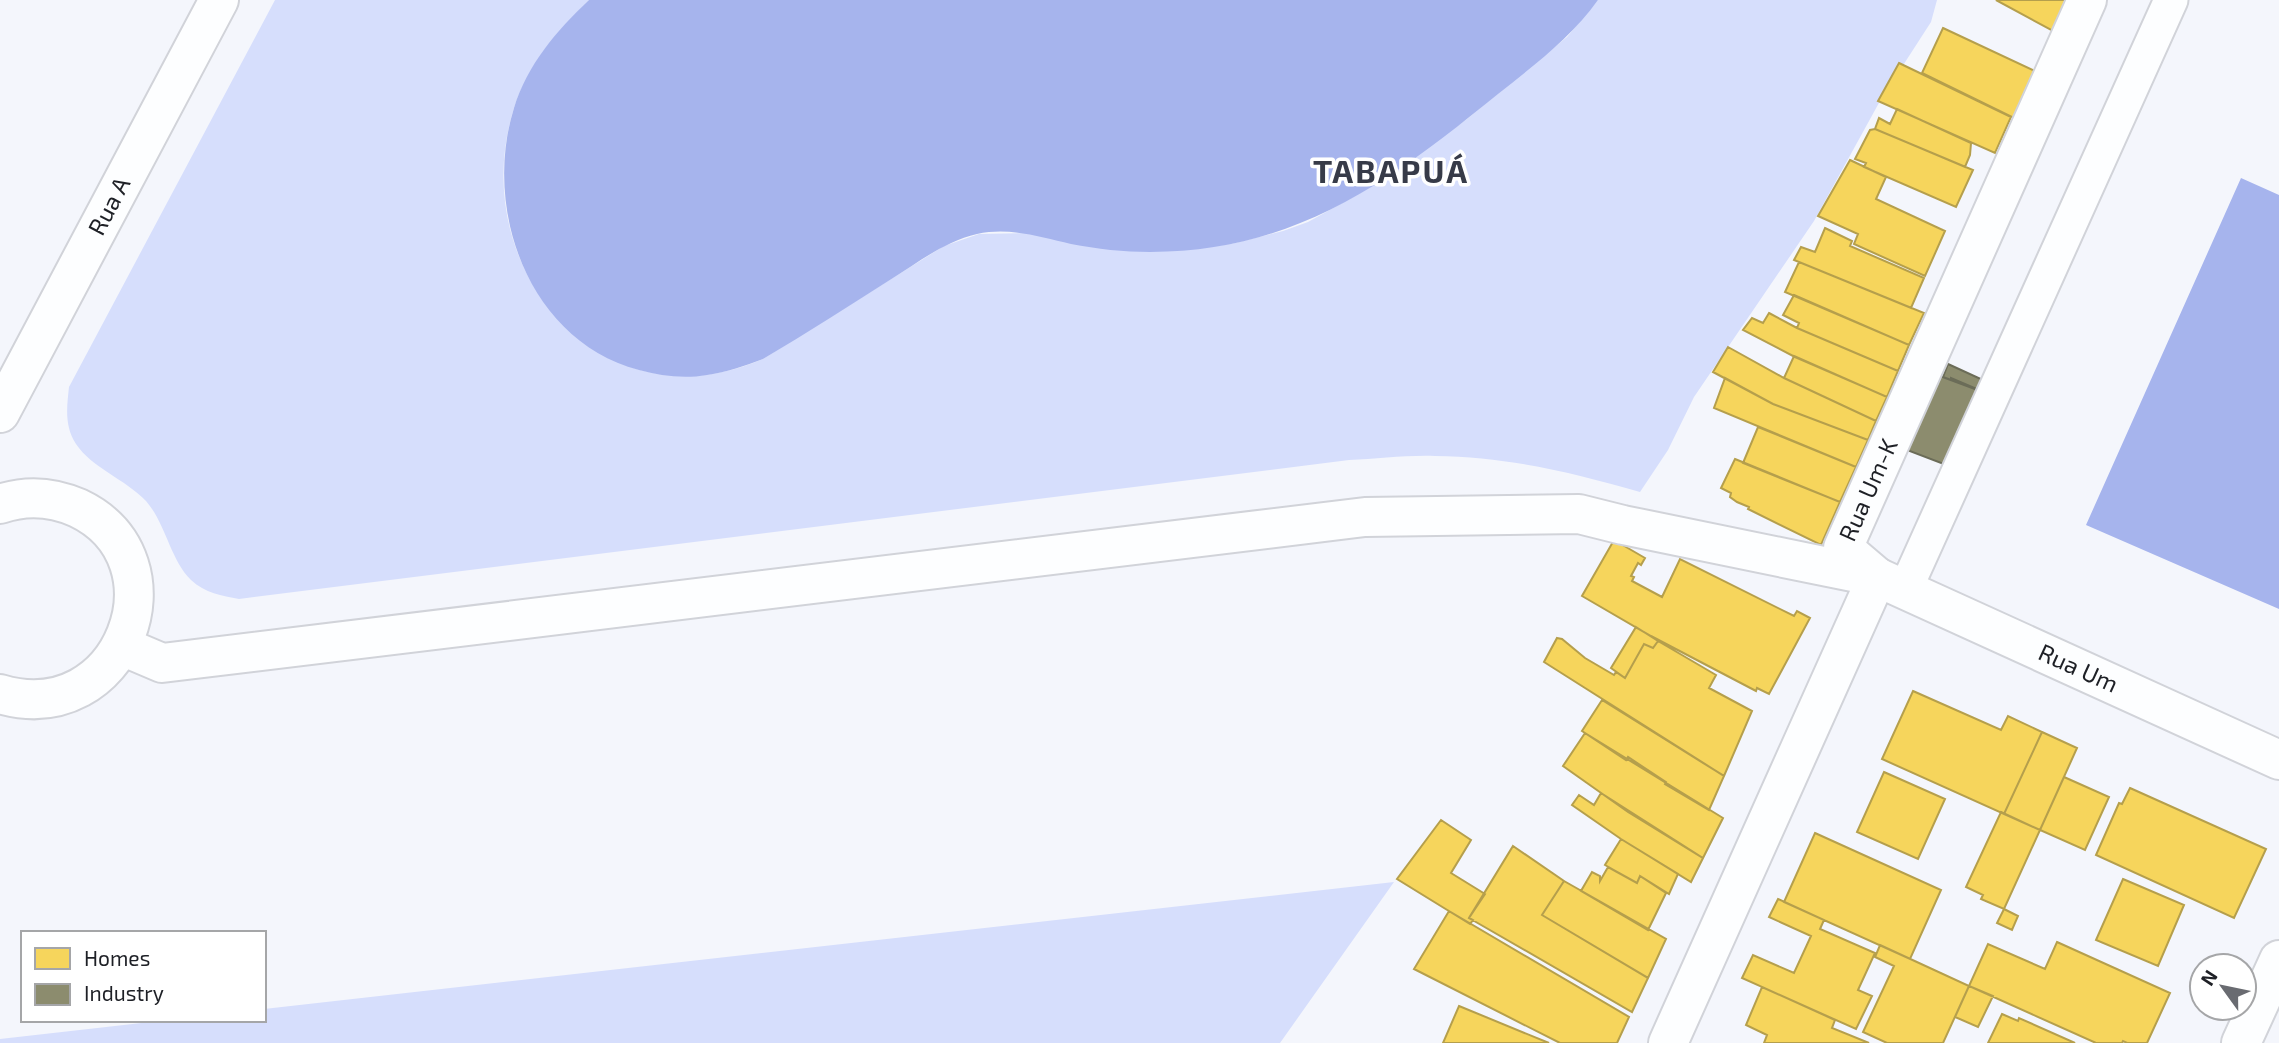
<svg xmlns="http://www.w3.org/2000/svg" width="2279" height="1043" viewBox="0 0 2279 1043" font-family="'Exo 2',sans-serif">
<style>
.green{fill:#d6defc}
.water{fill:#a6b4ed}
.homes{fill:#f6d55c;stroke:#b59f4c;stroke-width:2}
.industry{fill:#8c8c6e;stroke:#6b6c58;stroke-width:2}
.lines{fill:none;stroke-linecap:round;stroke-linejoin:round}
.lane-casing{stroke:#d1d3d9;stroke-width:37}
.street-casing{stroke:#d1d3d9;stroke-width:42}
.lane{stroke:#fdfeff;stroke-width:33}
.street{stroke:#fdfeff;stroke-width:38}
.labels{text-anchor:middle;stroke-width:7;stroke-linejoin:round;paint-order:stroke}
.street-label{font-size:24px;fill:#1e2026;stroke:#fff}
.district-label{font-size:32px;font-weight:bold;letter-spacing:2px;fill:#373b48;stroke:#fff}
</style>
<rect width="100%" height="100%" fill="#f4f6fc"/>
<!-- green -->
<path class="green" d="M275,0H589C557,31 528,65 514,108C464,265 599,430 763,359L944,246L979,234L1025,233L1177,251L1231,244L1283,231L1308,222L1380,182L1467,119L1567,37L1598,0H1937L1931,22L1880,101L1814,221L1694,397L1668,450L1640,492C1570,472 1508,457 1435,456C1406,455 1377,459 1349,460L239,599C222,596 205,593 191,580C170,559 166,524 146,501C125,479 92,468 76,444C64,426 67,406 69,387Z
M1394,882L1280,1043H0V1039L168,1020H264V1009Z"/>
<!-- water -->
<path class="water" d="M589,0H1598C1571,38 1534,65 1498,94C1391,181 1295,252 1150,252C1124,252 1097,249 1071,244C1040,237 1010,227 977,234C946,241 920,261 893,278C850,305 807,333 763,359C745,366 727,372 707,375C684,379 661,376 639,370C529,341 482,210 514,108C527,65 557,30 589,0Z
M2241,178L2279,195V609L2086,525Z"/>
<!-- homes -->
<path class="homes" d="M1996,0H2066L2068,2L2053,31Z
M1943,28L2037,72L2018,120L1922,73Z
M1899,63L2011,117L1995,153L1878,101Z
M1897,109L1971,143L1970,155L1965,167L1875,129L1879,118L1890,124Z
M1875,129L1973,170L1956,207L1864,167L1866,163L1855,159L1870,130Z
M1850,160L1886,177L1876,199L1945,231L1925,276L1854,244L1858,234L1818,216Z
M1825,228L1852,241L1850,246L1924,278L1911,308L1794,260L1801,247L1815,252Z
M1799,262L1924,313L1909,345L1785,292Z
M1794,295L1909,345L1898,371L1797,328L1799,323L1783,315Z
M1769,313L1797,328L1898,371L1887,397L1795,357L1743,330L1752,318L1763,323Z
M1728,347L1784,378L1876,421L1868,440L1773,404L1713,372Z
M1794,356L1887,397L1876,421L1784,378Z
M1725,378L1773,404L1868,440L1856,467L1714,408Z
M1758,427L1856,467L1840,502L1743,463Z
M1735,459L1840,502L1821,545L1748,509L1749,507L1737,502L1730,497L1731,493L1721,488Z
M1614,540L1645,558L1641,565L1638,563L1631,576L1634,577L1632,581L1662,597L1680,559L1794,616L1797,611L1810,618L1769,694L1757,688L1756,691L1651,636L1582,596Z
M1636,627L1658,641L1653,648L1644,644L1625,678L1611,668Z
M1557,638L1562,639L1585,658L1614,675L1616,672L1625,678L1644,644L1653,648L1658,641L1716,675L1709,688L1752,711L1724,776L1544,662Z
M1913,691L2001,730L2008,716L2042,732L2004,814L1882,759Z
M1602,700L1724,776L1709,810L1665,784L1666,782L1628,757L1626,760L1582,731Z
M2042,732L2077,748L2040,830L2004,814Z
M1585,733L1723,818L1703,858L1628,812L1563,766Z
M1884,772L1945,799L1918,859L1857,832Z
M2064,777L2109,797L2085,850L2040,830Z
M2130,788L2266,849L2234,918L2096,855L2119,803L2122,804Z
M1601,793L1703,858L1691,882L1621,839L1572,805L1579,795L1594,805Z
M2001,812L2040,830L2004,909L1981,899L1983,895L1966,887Z
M1441,820L1471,840L1451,873L1485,894L1469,918L1473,920L1470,924L1397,879Z
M1815,833L1941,890L1910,959L1784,902Z
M1621,839L1678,874L1669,894L1640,876L1637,883L1605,865Z
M1513,846L1564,881L1542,915L1648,978L1632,1012L1469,918Z
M1608,867L1637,883L1640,876L1666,893L1648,930L1581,891L1592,872L1600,876V881Z
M2123,879L2184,905L2158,966L2096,940Z
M1564,881L1666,939L1648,978L1542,915Z
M1778,899L1824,920L1820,929L1875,953L1858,990L1872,996L1856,1029L1742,978L1753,955L1794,973L1811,936L1769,917Z
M2004,909L2018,916L2012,930L1997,923Z
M1449,911L1629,1017L1617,1043H1560L1414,969Z
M2057,942L2170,993L2147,1043H2127L2123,1041L2122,1043H2096L1969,986L1988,944L2045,969Z
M1880,945L1969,986L1943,1043H1887L1863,1032L1894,966L1875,957Z
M1969,986L1993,996L1978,1027L1955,1017Z
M1762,987L1835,1020L1832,1028L1869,1043H1764L1767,1035L1746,1025Z
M1459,1006L1549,1043H1443Z
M2002,1014L2018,1021L2019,1018L2075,1043H1988Z"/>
<!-- industry -->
<path class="industry" d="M1948,364L1983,380L1979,390L1951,378V380L1943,377Z
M1940,376L1983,392L1949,466L1907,450Z"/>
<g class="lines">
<defs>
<path id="lane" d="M1905,590L2171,0"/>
<g id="street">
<path id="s1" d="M0,413L219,0"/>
<path d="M0,504C26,495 53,497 78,508C187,560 123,731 0,694"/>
<path id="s2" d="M1877,577L1843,548L2087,0"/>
<path id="s3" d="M122,646L162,663L1365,517L1579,514L1623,525L1877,577L2279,760"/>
<path d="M1668,1043L1877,577"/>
<path d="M2241,1043L2279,960"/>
</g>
</defs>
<!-- lane casing -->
<use href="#lane" class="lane-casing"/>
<!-- street casing -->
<use href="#street" class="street-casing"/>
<!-- lane -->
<use href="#lane" class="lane"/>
<!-- street -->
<use href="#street" class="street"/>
</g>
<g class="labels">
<!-- street labels -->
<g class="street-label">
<text dy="8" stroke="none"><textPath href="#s1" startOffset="234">Rua A</textPath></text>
<text dy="8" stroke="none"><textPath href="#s2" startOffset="108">Rua Um-K</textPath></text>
<text dy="8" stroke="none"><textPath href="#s3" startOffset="1995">Rua Um</textPath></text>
</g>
<!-- district labels -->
<g class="district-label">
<text x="1391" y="183">TABAPUÁ</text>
</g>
</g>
<!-- legend -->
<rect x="21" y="931" width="245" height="91" fill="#ffffff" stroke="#a5a6a8" stroke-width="2"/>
<rect x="35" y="948" width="35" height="21" fill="#f6d55c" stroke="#a5a6a8" stroke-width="2"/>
<text x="84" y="966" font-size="21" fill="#1e2026">Homes</text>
<rect x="35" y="984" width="35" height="21" fill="#8c8c6e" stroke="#a5a6a8" stroke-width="2"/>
<text x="84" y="1001" font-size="21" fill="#1e2026">Industry</text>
<!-- north arrow -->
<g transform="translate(2223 987) rotate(303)"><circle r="33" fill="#ffffff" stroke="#a5a6a8" stroke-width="2"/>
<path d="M0-5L12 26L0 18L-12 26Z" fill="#696b71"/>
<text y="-10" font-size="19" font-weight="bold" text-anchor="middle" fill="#1e2026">N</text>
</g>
</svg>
